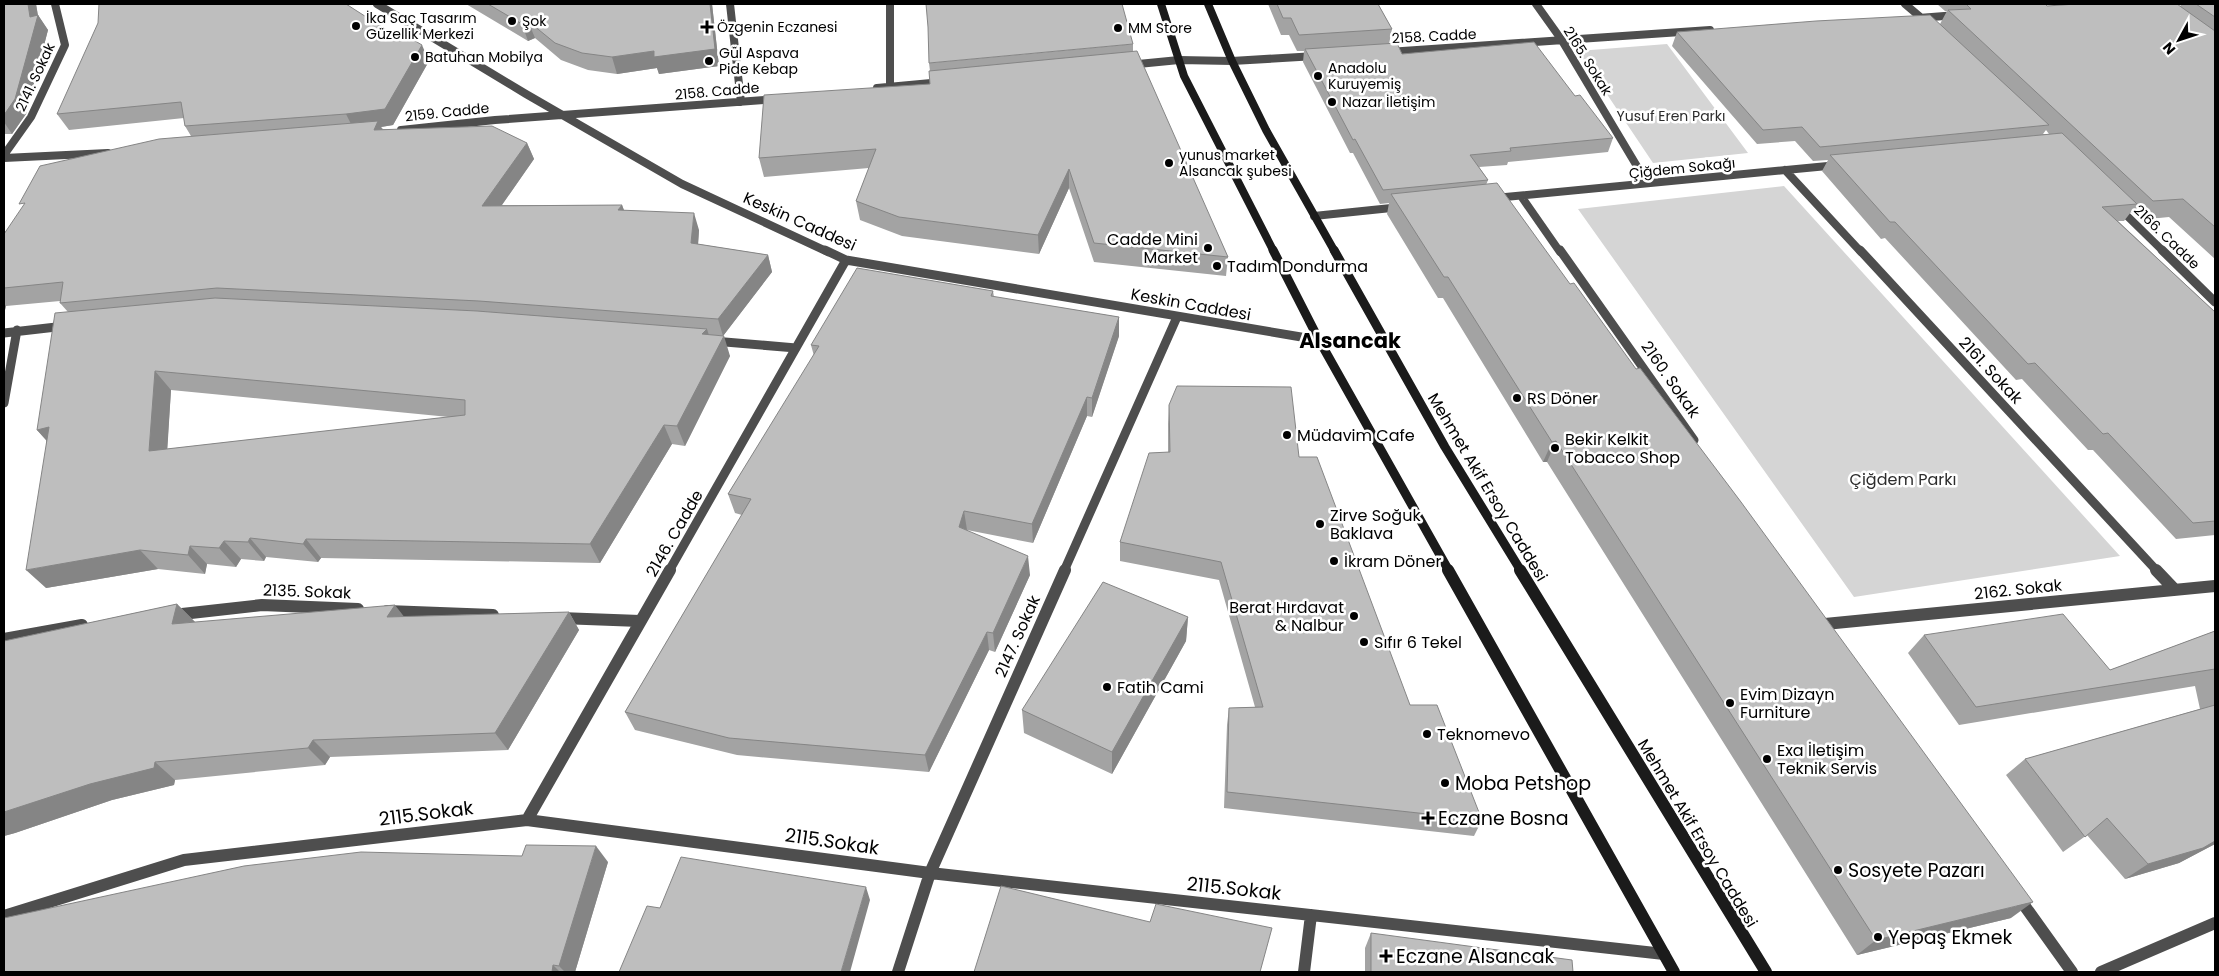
<svg xmlns="http://www.w3.org/2000/svg" width="2219" height="976" viewBox="0 0 2219 976" font-family="Poppins,sans-serif">
<style>
.green{fill:#d5d5d5}
.lines{fill:none;stroke-linecap:round;stroke-linejoin:round}
.street-far2{stroke:#4e4e4e;stroke-width:8}
.street-far1{stroke:#4e4e4e;stroke-width:9}
.street{stroke:#4e4e4e;stroke-width:12}
.secondary-far2{stroke:#1b1b1b;stroke-width:8}
.secondary-far1{stroke:#1b1b1b;stroke-width:9}
.secondary{stroke:#1b1b1b;stroke-width:12}
.wall{fill:#a3a3a3;fill-rule:evenodd}
.shaded-wall{fill:#858585}
.building{fill:#bebebe;stroke:#858585;fill-rule:evenodd}
.poi-dot{fill:#000;stroke:#fff;stroke-width:2}
.labels{text-anchor:middle;stroke-width:5;stroke-linejoin:round;paint-order:stroke}
.far-poi-label{font-size:14px;fill:#000;stroke:#fff;text-anchor:start}
.far-street-label{font-size:14px;fill:#000;stroke:#fff}
.far-park-label{font-size:14px;fill:#2c2c2c;stroke:#fff}
.street-label{font-size:16px;fill:#000;stroke:#fff}
.poi-label{font-size:16px;fill:#000;stroke:#fff;text-anchor:start}
.park-label{font-size:16px;fill:#2c2c2c;stroke:#fff}
.near-poi-label{font-size:19px;fill:#000;stroke:#fff;text-anchor:start}
.near-street-label{font-size:19px;fill:#000;stroke:#fff}
.district-label{font-size:21px;font-weight:bold;fill:#000;stroke:#fff}
</style>
<rect width="100%" height="100%" fill="#fff"/>
<!-- green -->
<path class="green" d="M1667,44L1748,153L1653,163L1578,51Z
M1784,186L2120,556L1854,597L1578,209Z"/>
<g class="lines">
<!-- street-far2 -->
<path class="street-far2" d="M377,4L526,94L682,184L828,252
M730,4L741,102
M890,4V87
M1536,4L1561,39L1647,183
M1905,4L1925,21
M1919,18L1957,15
M1388,52L1710,30
M1128,65L1179,60L1232,61L1316,56
M877,88L942,82
M401,130L495,120L778,99
M4,155L31,117L65,45L55,4
M4,158L108,153
M1785,170L1861,252
M1521,196L1560,252
M1495,198L1838,165
M2119,208L2164,252
M1314,216L1401,207"/>
<!-- street-far1 -->
<path class="street-far1" d="M825,250L846,260L1319,340
M1560,250L1694,440
M1860,250L2157,571
M2162,250L2215,302
M4,333L65,326
M713,341L796,348
M4,403L17,330
M669,571L846,260
M1064,571L1177,317"/>
<!-- street -->
<path class="street" d="M2156,570L2175,590
M387,611L493,615
M173,615L262,605L358,609
M560,618L640,621
M1825,624L2215,586
M4,639L82,625
M527,820L670,570
M2019,898L2072,972
M4,916L184,860L527,820L930,873L1664,954
M898,972L930,873L1065,570
M1304,972L1311,915
M2101,972L2215,923"/>
<!-- secondary-far2 -->
<path class="secondary-far2" d="M1161,4L1184,76L1274,252
M1208,4L1232,61L1266,130L1335,252"/>
<!-- secondary-far1 -->
<path class="secondary-far1" d="M1273,250L1319,340L1449,571
M1334,250L1445,447L1521,571"/>
<!-- secondary -->
<path class="secondary" d="M1448,570L1674,972
M1520,570L1766,972"/>
</g>
<!-- wall -->
<path class="wall" d="M4,4H36L38,15L48,30L26,114L12,134H4Z
M466,4H712L719,66L659,74L657,68L617,74L588,70L561,60L535,38L528,41Z
M1268,4H1378L1392,29L1389,44L1402,54L1575,96L1613,138L1608,152L1508,162L1507,165L1479,167L1488,180L1486,185L2011,918L1857,955L1547,462H1543L1443,298H1438L1387,214L1389,203L1380,204L1353,153H1350L1303,62L1304,51H1297L1289,35H1281Z
M1937,4H2045L2047,6H2180L2182,4H2215V259L2169,217L2139,220L2131,212L2124,221H2118L2215,312V535L2176,539L2093,450H2088L2022,379L2016,380L1885,238L1881,239L1822,171L1828,160L1813,161L1795,141L1757,144L1672,46L1677,32L1940,24L1947,11H1945ZM2046,130L2049,134H2043Z
M1133,44V52L1228,257L1226,276L1094,262L1069,188L1039,254L902,236L860,220L856,201L869,168L764,177L759,158L930,84V71L929,63Z
M429,61L393,125L381,127L383,129L527,143L534,159L502,205H622L624,210L699,230L698,244L768,255L772,272L723,336L709,335L730,356L685,446L672,444L600,563L321,558L318,562L266,557L264,561L241,559L236,567L207,564L205,574L158,569L46,588V440L37,430L68,312L60,303V301L6,306L4,314V234L191,136L185,126L184,118L69,130L57,114ZM171,390L449,417L167,449Z
M993,291L994,297L1119,317V336L1092,417L1087,416L1033,543L967,530L1030,575L995,652L989,650L929,772L737,755L635,730L625,712L742,515L735,513L728,494L814,356L811,345Z
M1169,405L1299,457L1410,705L1482,820L1474,836L1224,808L1227,725L1229,708L1255,707L1219,580L1120,561V542L1168,452V424Z
M177,604L195,622L404,617L569,612L579,630L508,750L330,757L325,765L175,780L174,785L112,800L15,833L4,836V641Z
M1188,617L1186,641L1112,774L1024,733L1022,710Z
M2215,631V844L2179,863L2125,879L2087,835L2063,852L2006,775L2025,759L2200,709L2195,686L1959,725L1908,653L1924,635L2110,670Z
M608,862L575,972H4Z
M1371,933L1573,972H1365V948Z"/>
<!-- shaded-wall -->
<path class="shaded-wall" d="M28,4H36L38,17V15L48,30L26,114L12,134L4,122V115L30,17Z
M710,4H712L719,66L659,74L657,68L617,74L612,57L654,51Z
M528,21L535,38L528,41L522,24Z
M422,45L429,61L393,125L381,127L387,138L354,130L346,114Z
M527,143L534,159L490,222L482,206Z
M1069,169V188L1039,254L1038,235Z
M622,205L628,222L618,210Z
M694,213L699,230L697,260L691,243Z
M768,255L772,272L723,336L718,319Z
M4,303L6,306L4,314Z
M1119,317V336L1092,417V398Z
M707,329L713,348L702,334Z
M724,336L730,356L685,446L677,426Z
M155,371L171,390L166,471L149,451Z
M1087,397V416L1033,543L1032,524Z
M664,425L672,444L600,563L590,544Z
M49,427L55,450L37,430Z
M1556,441L1547,462H1543L1552,442Z
M964,511L967,530L959,527Z
M250,538L266,557L264,561L248,542Z
M306,539L321,558L318,562L303,544Z
M224,541L241,559L236,567L219,548Z
M190,546L207,564L205,574L188,555Z
M140,550L158,569L46,588L26,570Z
M1028,556L1030,575L995,652L993,633Z
M177,604L195,622L172,624Z
M395,605L409,623L387,617Z
M569,612L579,630L508,750L495,733Z
M1188,617L1186,641L1112,774V752Z
M987,632L989,650L929,772L925,755Z
M313,740L330,757L325,765L308,748Z
M155,762L175,780L174,785L112,800L15,833L4,836V812Z
M2215,841V844L2179,863L2125,879L2148,864Z
M596,846L608,862L575,972H565L559,966Z
M866,887L870,900L850,972H841Z
M2033,902L2011,918L1857,955L1876,940Z
M553,965L560,972H552Z"/>
<!-- building -->
<path class="building" d="M4,4H28L30,17L38,15L15,99L4,115Z
M99,4H346L396,36L405,35L422,45L385,109L346,114L185,126L181,102L57,114L98,23Z
M488,4H710L715,49L654,57V51L612,57L582,53L555,43L528,21L522,24Z
M926,4H1122L1133,44L929,63L928,27Z
M1277,4H1378L1392,29L1299,35L1291,18H1283Z
M1966,4H2045L2047,6L2076,4H2177L2215,31V227L2183,199L2153,201L1948,10L1971,9Z
M2196,4H2215V17Z
M1930,15L2049,125L1820,147L1802,127L1763,130L1677,32L1816,21Z
M1534,42L1575,96L1580,95L1613,138L1510,148L1511,151L1470,155L1488,180L1383,190L1355,139L1353,140L1305,49L1397,43L1402,54Z
M1137,51L1228,257L1094,243L1069,169L1038,235L899,217L856,201L876,149L759,158L764,95L930,84L929,71Z
M378,121L374,130L492,126L527,143L482,206L622,205L618,210L694,213L691,243L768,255L718,319L479,301L217,288L60,303L63,282L4,288V234L25,203L19,204L40,166L159,139Z
M2062,133L2137,204L2102,207L2215,312V521L2193,523L2108,433L2103,434L2035,363L2028,364L1895,222H1890L1830,155Z
M1497,183L1570,284L1574,283L1636,369L1640,368L1741,502L2033,902L1876,940L1556,441L1552,442L1448,277H1444L1391,194Z
M857,268L993,291L991,296L1119,317L1092,398L1087,397L1032,524L964,511L959,527L1028,556L993,633L987,632L925,755L729,738L625,712L751,499L728,494L819,346L811,345Z
M215,298L477,311L707,329L702,334L724,336L677,426L664,425L590,544L306,539L303,544L250,538L248,542L224,541L219,548L190,546L188,555L140,550L26,570L49,427L37,430L55,313ZM155,371L465,400V415L149,451Z
M1177,386L1291,387L1299,457H1317L1410,705H1437L1482,820L1227,792L1229,708L1263,707L1221,562L1120,542L1149,453L1170,452L1169,405Z
M1103,582L1188,617L1112,752L1022,710Z
M177,604L172,624L395,605L387,617L569,612L495,733L313,740L308,748L155,762L154,768L90,784L4,812V641Z
M2063,614L2110,670L2215,631V669L1976,707L1924,635Z
M2215,705V841L2203,848L2148,864L2107,818L2085,837L2025,759Z
M526,845L596,846L559,966L553,965L552,972H4V918L244,866L361,852L522,856Z
M681,857L866,887L841,972H619L647,906L660,908Z
M1001,886L1150,922L1156,904L1272,928L1260,972H974Z
M1371,933L1572,960L1573,972H1371Z"/>
<!-- markers -->
<g class="poi-dot">
<circle cx="512" cy="21" r="5"/>
<circle cx="356" cy="26" r="5"/>
<path d="M704.5 19.5h5v5h5v5h-5v5h-5v-5h-5v-5h5z"/>
<circle cx="1118" cy="28" r="5"/>
<circle cx="415" cy="57" r="5"/>
<circle cx="709" cy="61" r="5"/>
<circle cx="1318" cy="76" r="5"/>
<circle cx="1332" cy="102" r="5"/>
<circle cx="1169" cy="163" r="5"/>
<circle cx="1208" cy="248" r="5"/>
<circle cx="1217" cy="266" r="5"/>
<circle cx="1517" cy="398" r="5"/>
<circle cx="1287" cy="435" r="5"/>
<circle cx="1555" cy="448" r="5"/>
<circle cx="1320" cy="524" r="5"/>
<circle cx="1334" cy="561" r="5"/>
<circle cx="1354" cy="616" r="5"/>
<circle cx="1364" cy="642" r="5"/>
<circle cx="1107" cy="687" r="5"/>
<circle cx="1730" cy="703" r="5"/>
<circle cx="1427" cy="734" r="5"/>
<circle cx="1767" cy="759" r="5"/>
<circle cx="1445" cy="783" r="5"/>
<path d="M1425.5 810.5h5v5h5v5h-5v5h-5v-5h-5v-5h5z"/>
<circle cx="1838" cy="870" r="5"/>
<circle cx="1878" cy="937" r="5"/>
<path d="M1383.5 948.5h5v5h5v5h-5v5h-5v-5h-5v-5h5z"/>
</g>
<g class="labels">
<!-- far-poi labels -->
<g class="far-poi-label">
<text x="366" y="23">İka Saç Tasarım<tspan x="366" dy="16">Güzellik Merkezi</tspan></text>
<text x="522" y="26">Şok</text>
<text x="717" y="32">Özgenin Eczanesi</text>
<text x="1128" y="33">MM Store</text>
<text x="719" y="58">Gül Aspava<tspan x="719" dy="16">Pide Kebap</tspan></text>
<text x="425" y="62">Batuhan Mobilya</text>
<text x="1328" y="73">Anadolu<tspan x="1328" dy="16">Kuruyemiş</tspan></text>
<text x="1342" y="107">Nazar İletişim</text>
<text x="1179" y="160">yunus market<tspan x="1179" dy="16">Alsancak şubesi</tspan></text>
</g>
<!-- far-street labels -->
<g class="far-street-label">
<text transform="translate(1434 36) rotate(-3)" y="5">2158. Cadde</text>
<text transform="translate(1588 61) rotate(58)" y="5">2165. Sokak</text>
<text transform="translate(35 77) rotate(-65)" y="5">2141. Sokak</text>
<text transform="translate(717 91) rotate(-5)" y="5">2158. Cadde</text>
<text transform="translate(447 112) rotate(-6)" y="5">2159. Cadde</text>
<text transform="translate(1682 168) rotate(-6)" y="5">Çiğdem Sokağı</text>
<text transform="translate(2167 237) rotate(44)" y="5">2166. Cadde</text>
</g>
<!-- far-park labels -->
<g class="far-park-label">
<text x="1671" y="121">Yusuf Eren Parkı</text>
</g>
<!-- street labels -->
<g class="street-label">
<text transform="translate(800 221) rotate(24)" y="6">Keskin Caddesi</text>
<text transform="translate(1191 304) rotate(10)" y="6">Keskin Caddesi</text>
<text transform="translate(1991 370) rotate(47)" y="6">2161. Sokak</text>
<text transform="translate(1671 379) rotate(55)" y="6">2160. Sokak</text>
<text transform="translate(1488 487) rotate(59)" y="6">Mehmet Akif Ersoy Caddesi</text>
<text transform="translate(674 533) rotate(-60)" y="6">2146. Cadde</text>
<text transform="translate(2018 589) rotate(-6)" y="6">2162. Sokak</text>
<text transform="translate(307 591) rotate(2)" y="6">2135. Sokak</text>
<text transform="translate(1017 636) rotate(-66)" y="6">2147. Sokak</text>
<text transform="translate(1698 833) rotate(59)" y="6">Mehmet Akif Ersoy Caddesi</text>
</g>
<!-- poi labels -->
<g class="poi-label">
<text x="1198" y="245" text-anchor="end">Cadde Mini<tspan x="1198" dy="18">Market</tspan></text>
<text x="1227" y="272">Tadım Dondurma</text>
<text x="1527" y="404">RS Döner</text>
<text x="1297" y="441">Müdavim Cafe</text>
<text x="1565" y="445">Bekir Kelkit<tspan x="1565" dy="18">Tobacco Shop</tspan></text>
<text x="1330" y="521">Zirve Soğuk<tspan x="1330" dy="18">Baklava</tspan></text>
<text x="1344" y="567">İkram Döner</text>
<text x="1344" y="613" text-anchor="end">Berat Hırdavat<tspan x="1344" dy="18">&amp; Nalbur</tspan></text>
<text x="1374" y="648">Sıfır 6 Tekel</text>
<text x="1117" y="693">Fatih Cami</text>
<text x="1740" y="700">Evim Dizayn<tspan x="1740" dy="18">Furniture</tspan></text>
<text x="1437" y="740">Teknomevo</text>
<text x="1777" y="756">Exa İletişim<tspan x="1777" dy="18">Teknik Servis</tspan></text>
</g>
<!-- park labels -->
<g class="park-label">
<text x="1903" y="485">Çiğdem Parkı</text>
</g>
<!-- near-poi labels -->
<g class="near-poi-label">
<text x="1455" y="790">Moba Petshop</text>
<text x="1438" y="825">Eczane Bosna</text>
<text x="1848" y="877">Sosyete Pazarı</text>
<text x="1888" y="944">Yepaş Ekmek</text>
<text x="1396" y="963">Eczane Alsancak</text>
</g>
<!-- near-street labels -->
<g class="near-street-label">
<text transform="translate(426 813) rotate(-7)" y="7">2115.Sokak</text>
<text transform="translate(832 841) rotate(8)" y="7">2115.Sokak</text>
<text transform="translate(1234 888) rotate(6)" y="7">2115.Sokak</text>
</g>
<!-- district labels -->
<g class="district-label">
<text x="1350" y="348">Alsancak</text>
</g>
</g>
<!-- border -->
<rect width="2219" height="976" fill="none" stroke="#000000" stroke-width="10"/>
<!-- north arrow -->
<g transform="translate(2179 40) rotate(230)" stroke="#ffffff" stroke-width="4" paint-order="stroke">
<path d="M0-4L9 19L0 12L-9 19Z" fill="#000000"/>
<text y="-8" font-size="14" font-weight="bold" text-anchor="middle" fill="#000000">N</text>
</g>
</svg>
